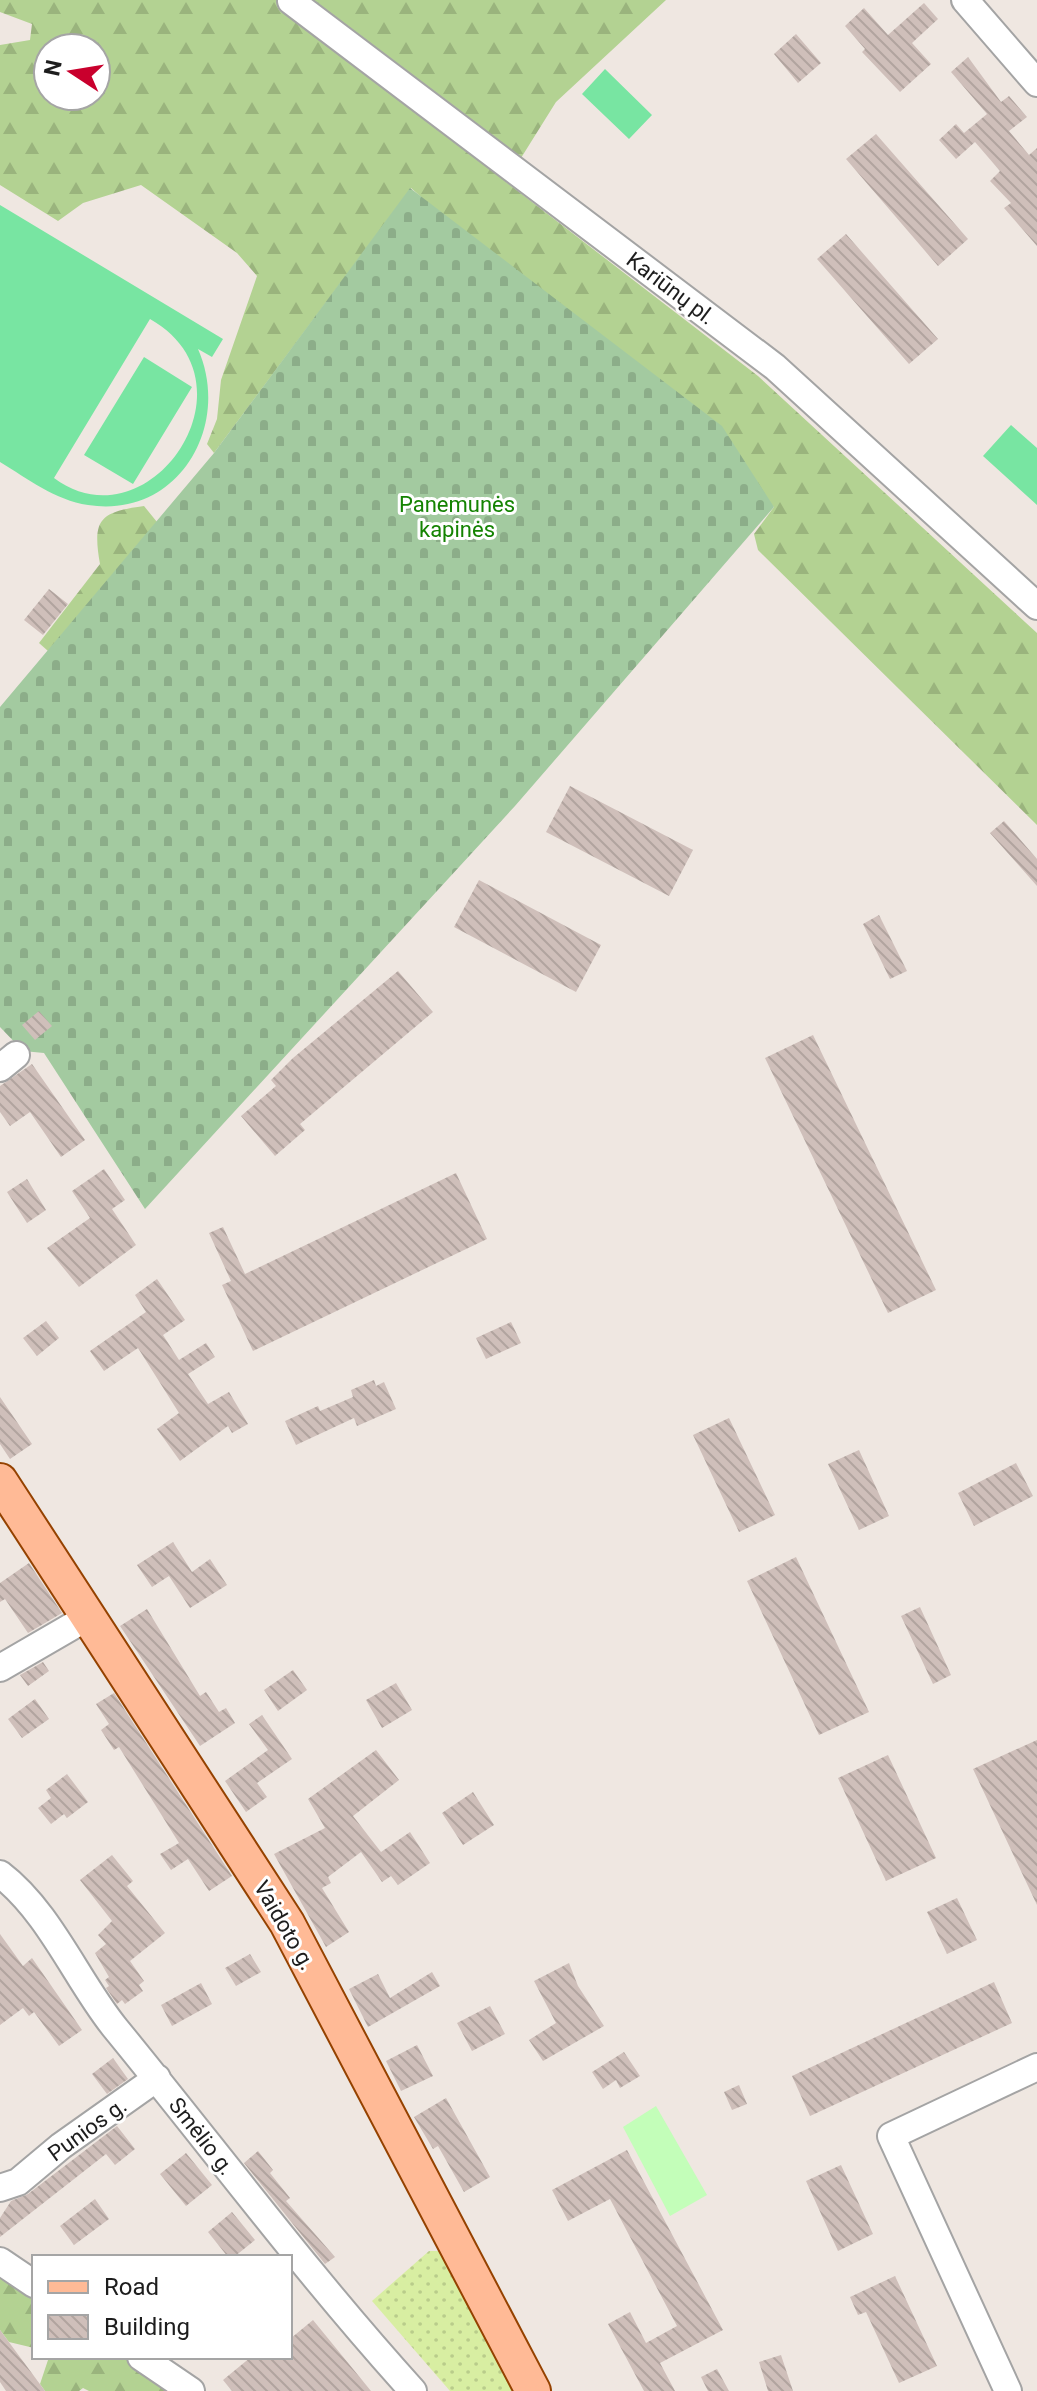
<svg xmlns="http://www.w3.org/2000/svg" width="1037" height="2391" viewBox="0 0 1037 2391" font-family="Roboto,sans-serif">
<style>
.grass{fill:url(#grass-dots)}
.forest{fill:url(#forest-firs);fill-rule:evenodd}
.cemetery{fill:url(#cemetery-stones)}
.park{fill:#c3feb9}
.pitch{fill:#78e5a2;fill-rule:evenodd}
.building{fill:url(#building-back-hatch)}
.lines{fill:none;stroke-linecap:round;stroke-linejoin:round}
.minor-casing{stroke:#a4a4a4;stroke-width:30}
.major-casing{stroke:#954200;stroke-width:38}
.minor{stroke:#fff;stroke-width:26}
.major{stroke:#ffba96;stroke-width:34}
.labels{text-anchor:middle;stroke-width:6;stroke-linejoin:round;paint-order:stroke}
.street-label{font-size:22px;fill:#1d1d1d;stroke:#fff}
.park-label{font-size:22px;fill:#148302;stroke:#fff}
</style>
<defs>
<pattern id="grass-dots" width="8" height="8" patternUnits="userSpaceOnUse" patternTransform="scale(2)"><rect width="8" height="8" fill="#d8eea2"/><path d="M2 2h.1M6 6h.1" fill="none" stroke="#b9cc8b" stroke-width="1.8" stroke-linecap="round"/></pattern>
<pattern id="forest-firs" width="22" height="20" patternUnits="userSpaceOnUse" patternTransform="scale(2)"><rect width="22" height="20" fill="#b3d292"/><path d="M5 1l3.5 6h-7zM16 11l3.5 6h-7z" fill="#9ab47d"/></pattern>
<pattern id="cemetery-stones" width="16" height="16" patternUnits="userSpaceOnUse" patternTransform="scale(2)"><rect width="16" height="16" fill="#a3caa0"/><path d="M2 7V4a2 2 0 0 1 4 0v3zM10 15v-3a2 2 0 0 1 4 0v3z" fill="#8cad89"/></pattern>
<pattern id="building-back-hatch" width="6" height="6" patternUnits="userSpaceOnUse" patternTransform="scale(2)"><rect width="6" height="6" fill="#cfbfba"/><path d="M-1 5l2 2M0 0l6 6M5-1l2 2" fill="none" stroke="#b1a49f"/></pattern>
</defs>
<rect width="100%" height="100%" fill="#efe7e1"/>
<!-- grass -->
<path class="grass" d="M429,2251H442L517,2391H450L372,2301Z"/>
<!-- forest -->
<path class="forest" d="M0,0H666L556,102L506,182L758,376L1037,633V825L758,550L754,534L774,507L411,188L214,453L207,444L217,419L221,380L257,276L237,253L141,185L83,203L58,221L0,185V45L30,40L32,24L0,12ZM48,48H96V96H48Z
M144,506L157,522L48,651L39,643L100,564C92,519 100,512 144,506Z
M0,2273L34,2296V2348L9,2342L0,2330Z
M49,2357H123L173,2391H89L83,2388L79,2391H45L40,2384Z"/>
<!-- cemetery -->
<path class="cemetery" d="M410,188L722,426L774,507L515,806L145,1209L44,1053L23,1051L0,1027V707L214,453Z"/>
<!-- park -->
<path class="park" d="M656,2106L707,2195L670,2216L623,2127Z"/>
<!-- pitch -->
<path class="pitch" d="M605,69L652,115L629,139L582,94Z
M0,205L223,339L212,357L198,349C232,426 178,519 88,505C55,500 28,479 0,462ZM150,319C263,383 149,549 54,478Z
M144,357L192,387L133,484L84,455Z
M1011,425L1037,448V505L983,456Z"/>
<!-- building -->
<path class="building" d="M924,3L938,19L912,43L931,64L900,92L862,52L865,49L845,26L864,8L888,35Z
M796,34L821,63L798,83L774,54Z
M968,57L1001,102L1009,96L1027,117L1009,131L1029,155L1037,148V246L1004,208L1011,203L990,181L1000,171L975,142L956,159L939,140L956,124L964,133L987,114L951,72Z
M876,134L968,239L938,266L846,159Z
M846,234L938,339L909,364L817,259Z
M49,589L68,604L43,635L24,620Z
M570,786L693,850L669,896L546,832Z
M1004,821L1037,859V886L990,833Z
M479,880L601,945L576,992L454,927Z
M879,915L907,971L890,979L863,924Z
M398,971L433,1012L300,1124L305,1130L275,1156L241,1116L276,1086L271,1080L293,1058Z
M39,1011L52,1026L35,1040L22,1025Z
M813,1035L936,1290L888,1313L765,1058Z
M32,1064L85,1140L61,1157L30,1112L10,1126L0,1112V1086Z
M104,1169L125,1200L112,1209L136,1245L79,1287L47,1248L90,1218L72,1191Z
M456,1173L487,1239L253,1351L222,1285L231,1281L209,1233L223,1227L245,1274Z
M27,1179L46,1210L27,1223L7,1192Z
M157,1279L185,1320L163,1335L179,1360L206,1343L215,1357L188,1374L208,1404L229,1392L248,1424L232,1433L228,1426L180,1461L157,1429L179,1413L138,1348L104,1371L90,1351L146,1312L135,1295Z
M46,1321L59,1338L37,1356L23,1338Z
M511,1322L521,1343L486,1359L476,1338Z
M374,1380L376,1386L384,1382L396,1409L357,1426L354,1418L296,1445L285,1421L318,1406L320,1411L353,1397L351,1390Z
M0,1397L32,1444L10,1459L0,1444Z
M729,1418L775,1515L739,1532L693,1435Z
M859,1450L889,1516L859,1530L828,1464Z
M1016,1463L1033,1496L974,1526L958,1493Z
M173,1542L192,1572L210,1559L227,1585L190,1608L169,1576L152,1587L137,1565Z
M796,1557L869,1712L819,1735L747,1581Z
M29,1563L62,1613L28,1633L5,1599L0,1602V1583Z
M920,1607L951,1675L933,1684L901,1616Z
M147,1609L200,1696L206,1692L219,1712L226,1708L235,1723L200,1746L120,1626Z
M43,1662L49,1671L28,1686L20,1675Z
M293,1670L307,1690L278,1711L264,1690Z
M396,1683L412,1710L382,1728L366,1700Z
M114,1693L232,1876L209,1891L188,1859L171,1870L160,1854L179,1843L119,1747L114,1750L101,1730L109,1724L96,1704Z
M35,1699L49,1719L22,1738L8,1719Z
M262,1715L292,1759L257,1783L267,1797L246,1812L225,1781L268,1750L249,1724Z
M1037,1740V1905L973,1769Z
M376,1750L399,1780L353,1816L381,1852L410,1832L430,1863L398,1885L391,1876L382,1882L361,1852L328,1877L331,1883L322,1888L349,1932L326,1947L274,1854L325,1828L308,1799Z
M888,1755L936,1858L886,1881L838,1778Z
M67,1774L88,1802L67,1818L64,1814L51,1824L38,1808L51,1798L46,1790Z
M473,1792L494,1825L463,1845L442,1813Z
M112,1855L133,1881L127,1886L165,1933L130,1961L144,1981L139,1985L143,1991L125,2004L122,2000L117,2004L106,1988L109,1986L105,1980L109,1977L95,1953L106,1944L98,1935L112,1921L80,1880Z
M957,1898L977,1940L947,1954L927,1912Z
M0,1934L23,1966L32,1958L82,2030L59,2046L34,2012L29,2016L23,2008L0,2025Z
M250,1954L261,1972L236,1986L225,1968Z
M569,1963L578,1986L604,2026L543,2061L529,2040L556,2023L534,1981Z
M432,1972L440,1986L368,2027L349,1989L378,1974L390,1998Z
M994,1982L1012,2023L810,2116L792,2076Z
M201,1983L212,2004L172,2026L161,2005Z
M490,2006L505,2034L472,2051L457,2023Z
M417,2045L433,2076L401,2091L386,2061Z
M624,2052L640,2076L620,2088L616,2080L603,2089L592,2072Z
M113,2058L128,2079L107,2094L92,2074Z
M739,2085L747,2104L732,2110L724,2092Z
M446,2098L490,2177L464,2192L438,2146L433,2149L414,2117Z
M117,2126L135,2149L115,2165L106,2154L0,2237V2218L11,2201L28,2194Z
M627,2150L723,2330L660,2363L675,2391H644L608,2324L630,2312L646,2343L677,2326L610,2199L568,2221L552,2190Z
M258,2151L273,2170L270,2173L290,2198L286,2201L335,2257L325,2264L244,2163Z
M186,2153L212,2185L186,2206L160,2174Z
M841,2165L873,2234L838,2251L806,2181Z
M95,2199L109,2219L74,2245L60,2226Z
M232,2212L255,2240L234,2257H228L208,2232Z
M895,2276L937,2366L899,2383L866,2312L858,2315L850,2297Z
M313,2320L371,2391H232L223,2380L251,2357H290V2339Z
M0,2330L45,2391H6L0,2382Z
M781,2355L793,2391H768L759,2362Z
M717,2369L729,2391H708L701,2377Z"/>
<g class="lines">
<defs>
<path id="minor" d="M965,0L1037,83
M291,1L775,367L1037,606
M0,1068L16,1055
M0,1668L88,1617
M0,1874C50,1912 78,1983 116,2029C215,2150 308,2275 413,2391
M0,2188L18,2182L61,2146L157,2078
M0,2261L34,2284
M141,2357L191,2391
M1008,2391L891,2136L1037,2067"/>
<path id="major" d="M0,1481L287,1923L533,2391"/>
</defs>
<!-- minor casing -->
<use href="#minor" class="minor-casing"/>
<!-- major casing -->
<use href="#major" class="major-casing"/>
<!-- minor -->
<use href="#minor" class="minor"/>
<!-- major -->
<use href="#major" class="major"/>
</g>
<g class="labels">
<!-- street labels -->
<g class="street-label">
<text transform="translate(671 288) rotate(37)" y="8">Kariūnų pl.</text>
<text transform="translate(285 1925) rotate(60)" y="8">Vaidoto g.</text>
<text transform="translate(87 2129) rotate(-36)" y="8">Punios g.</text>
<text transform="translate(202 2136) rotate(52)" y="8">Smėlio g.</text>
</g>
<!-- park labels -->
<g class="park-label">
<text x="457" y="512">Panemunės<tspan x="457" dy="25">kapinės</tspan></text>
</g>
</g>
<!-- legend -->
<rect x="32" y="2255" width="260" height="104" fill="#ffffff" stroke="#a5a5a5" stroke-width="2"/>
<rect x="48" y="2281" width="40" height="12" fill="#ffba96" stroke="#a5a5a5" stroke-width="2"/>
<text x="104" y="2295" font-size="24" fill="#1d1d1d">Road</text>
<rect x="48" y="2315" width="40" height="24" fill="url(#building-back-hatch)" stroke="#a5a5a5" stroke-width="2"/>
<text x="104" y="2335" font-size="24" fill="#1d1d1d">Building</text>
<!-- north arrow -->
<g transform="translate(72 72) rotate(282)"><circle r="38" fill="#ffffff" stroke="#a5a5a5" stroke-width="2"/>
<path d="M0-6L14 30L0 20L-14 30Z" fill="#c9002d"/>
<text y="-12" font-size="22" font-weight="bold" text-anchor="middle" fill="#1d1d1d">N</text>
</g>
</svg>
